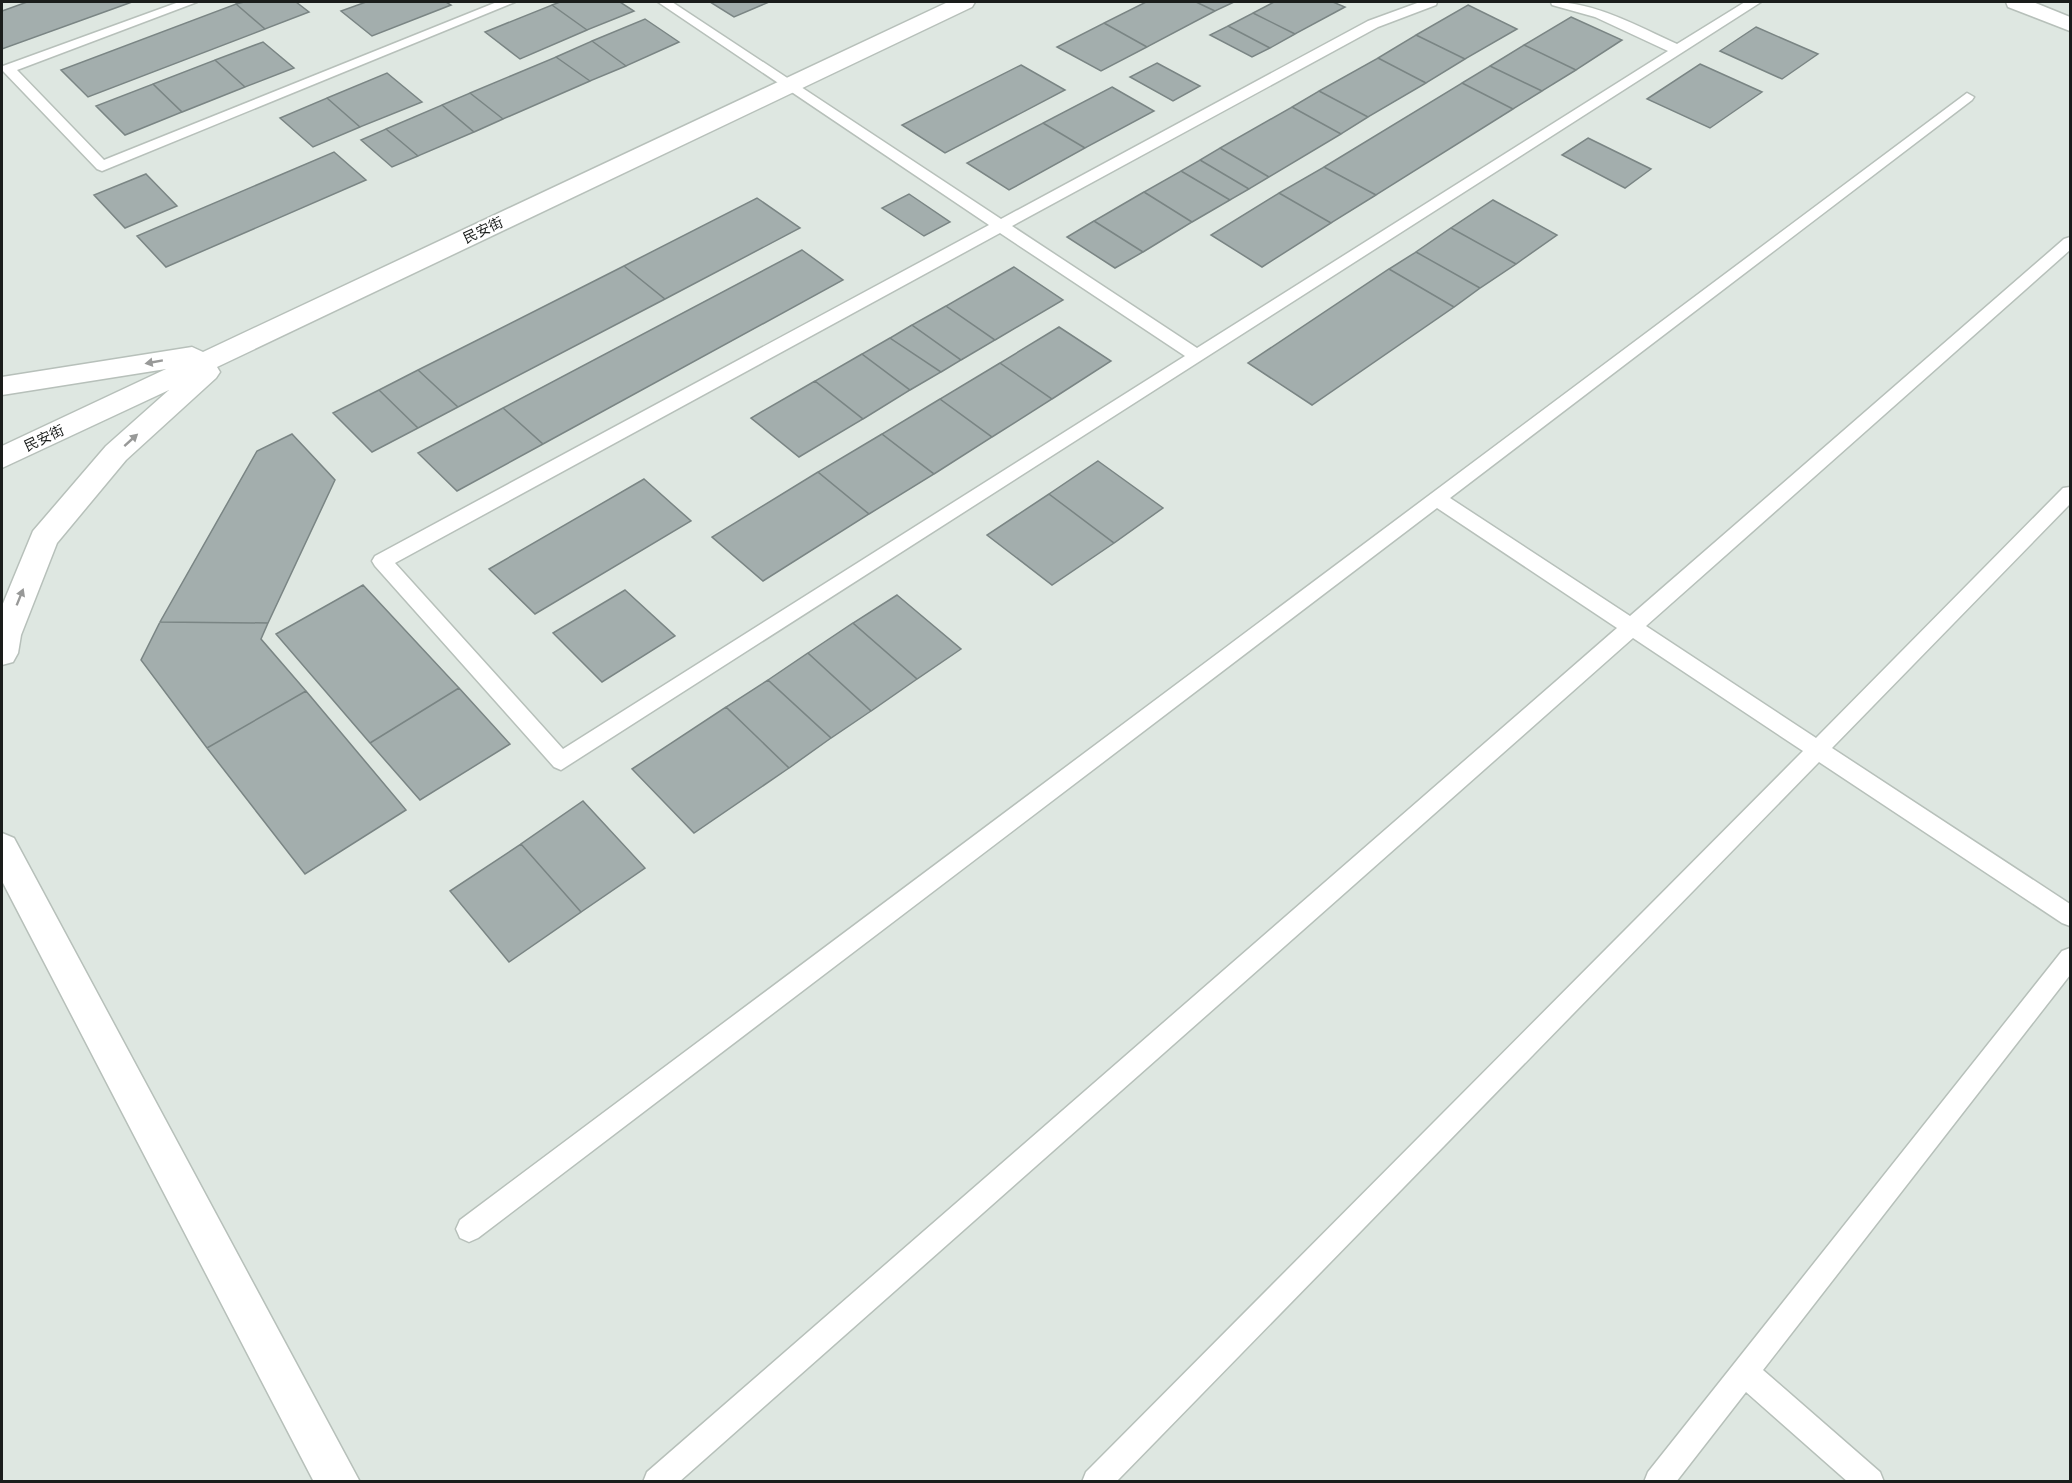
<svg xmlns="http://www.w3.org/2000/svg" width="2072" height="1483" viewBox="0 0 2072 1483" font-family="'PT Sans Narrow','Noto Sans SC',sans-serif">
<style>
.building{fill:#a3aead;stroke:#7a8584;stroke-width:1.5}
.lines{fill:none;stroke-linecap:round;stroke-linejoin:round}
.lane-casing{stroke:#b7c0ba;stroke-width:3}
.secondary-casing{stroke:#b7c0ba;stroke-width:3}
.lane{fill:#fff;fill-rule:evenodd}
.secondary{fill:#fff;fill-rule:evenodd}
.oneway{fill:#989998}
.labels{text-anchor:middle;stroke-width:4.5;stroke-linejoin:round;paint-order:stroke}
.far-street-label{font-size:14px;fill:#1a1d1b;stroke:#fff}
</style>
<rect width="100%" height="100%" fill="#dee7e1"/>
<!-- building -->
<path class="building" d="M27,2H132L2,49V11Z
M244,2H296L309,12L265,29L236,4Z
M366,2H446L451,5L372,36L341,11Z
M560,2H620L634,11L587,30L552,5Z
M710,2H769L734,17Z
M1146,2H1196L1215,11L1147,47L1104,23Z
M1196,2H1234L1215,11Z
M1274,2H1333L1345,7L1295,34L1253,13Z
M236,4L265,29L88,97L61,70Z
M552,5L587,30L520,59L485,32Z
M1468,5L1517,29L1465,59L1416,35Z
M1253,13L1295,34L1270,48L1228,26Z
M1571,17L1622,40L1576,70L1524,45Z
M645,19L679,42L626,66L592,41Z
M1104,23L1147,47L1101,71L1057,47Z
M1228,26L1270,48L1252,57L1210,35Z
M1756,27L1818,54L1782,79L1720,51Z
M1416,35L1465,59L1426,83L1378,58Z
M592,41L626,66L590,81L556,57Z
M263,42L294,68L245,87L215,60Z
M1524,45L1576,70L1542,91L1490,66Z
M556,57L590,81L503,119L470,93Z
M1378,58L1426,83L1368,117L1319,91Z
M215,60L245,87L182,112L153,84Z
M1157,63L1200,86L1173,101L1130,77Z
M1700,64L1762,92L1710,128L1647,99Z
M1021,65L1065,90L945,153L902,125Z
M1490,66L1542,91L1513,109L1462,83Z
M387,73L422,102L360,127L327,98Z
M1462,83L1513,109L1376,195L1324,167Z
M153,84L182,112L125,135L96,106Z
M1112,87L1154,111L1085,148L1043,123Z
M1319,91L1368,117L1341,134L1292,107Z
M470,93L503,119L474,132L442,105Z
M327,98L360,127L313,147L280,118Z
M442,105L474,132L418,156L386,129Z
M1292,107L1341,134L1269,177L1220,148Z
M1043,123L1085,148L1009,190L967,163Z
M386,129L418,156L392,167L361,140Z
M1588,138L1651,169L1625,188L1562,155Z
M1220,148L1269,177L1249,189L1200,160Z
M334,152L366,180L166,267L137,236Z
M1200,160L1249,189L1230,200L1181,171Z
M1324,167L1376,195L1331,223L1279,193Z
M1181,171L1230,200L1192,222L1144,192Z
M146,174L177,206L125,228L94,195Z
M1144,192L1192,222L1143,252L1094,221Z
M1279,193L1331,223L1262,267L1211,235Z
M909,194L950,222L924,236L882,208Z
M757,198L800,228L665,299L624,266Z
M1493,200L1557,235L1516,264L1451,228Z
M1094,221L1143,252L1115,268L1067,237Z
M1451,228L1516,264L1480,288L1416,252Z
M802,250L843,280L543,444L503,408Z
M1416,252L1480,288L1454,307L1389,269Z
M624,266L665,299L458,407L418,370Z
M1014,267L1063,300L995,340L946,306Z
M1389,269L1454,307L1312,405L1248,363Z
M946,306L995,340L961,360L912,325Z
M912,325L961,360L941,372L890,338Z
M1059,327L1111,361L1052,399L1000,363Z
M890,338L941,372L910,390L862,354Z
M862,354L910,390L863,419L815,381Z
M1000,363L1052,399L992,437L940,399Z
M418,370L458,407L418,428L379,390Z
M815,381L863,419L799,457L751,418Z
M379,390L418,428L372,452L333,413Z
M940,399L992,437L934,474L882,434Z
M503,408L543,444L457,491L418,453Z
M292,434L335,480L268,623L160,622L257,451Z
M882,434L934,474L869,514L818,472Z
M1098,461L1163,508L1114,543L1049,494Z
M818,472L869,514L763,581L712,537Z
M644,479L691,521L535,614L489,569Z
M1049,494L1114,543L1052,585L987,535Z
M363,585L459,688L370,743L276,634Z
M625,590L675,636L602,682L553,633Z
M897,595L961,649L917,679L853,623Z
M160,622L268,623L261,639L306,691L207,748L141,660Z
M853,623L917,679L871,711L808,653Z
M808,653L871,711L831,738L768,680Z
M768,680L831,738L789,768L726,707Z
M459,688L510,744L420,800L370,743Z
M306,691L406,810L305,874L207,748Z
M726,707L789,768L694,833L632,769Z
M583,801L645,868L581,912L521,844Z
M521,844L581,912L509,962L450,891Z"/>
<g class="lines">
<defs>
<path id="lane" d="M179,2H197L17,70L104,160L497,2H515L102,171L97,169L2,70L3,66Z
M658,2H672L1001,219L1368,21L1420,2H1437L1436,5L1378,27L1012,226L1197,348L1668,51L1595,17L1552,5L1551,2C1596,2 1637,26 1677,44L1745,2H1761L561,770L554,767L375,566L372,561L375,556L989,225ZM1000,233L1185,356L563,749L395,563Z
M1967,93L1974,97L1972,100L1450,498L1630,616L2064,239L2070,237V250L1646,626L1816,738L2063,488L2070,487V504L1832,748L2070,904V926L2062,923L1819,762L1116,1482H1082L1086,1472L1803,751L1633,638L679,1482H643L647,1472L1617,628L1437,508L478,1238L469,1242L460,1238L456,1229L460,1220Z
M2070,948V975L1763,1370L1880,1472L1884,1482H1848L1746,1392L1676,1482H1644L1648,1472L2062,951Z"/>
<path id="secondary" d="M948,2H975L972,7L217,367L220,372L216,378L126,460L57,543L21,635L18,653L13,662L2,665V606L33,531L106,446L169,390L2,468V446L166,369L2,395V377L192,347L203,352Z
M2006,2H2033L2070,17V31L2008,7Z
M2,833L14,838L360,1482H314L2,881Z"/>
</defs>
<!-- lane casing -->
<use href="#lane" class="lane-casing"/>
<!-- secondary casing -->
<use href="#secondary" class="secondary-casing"/>
<!-- lane -->
<use href="#lane" class="lane"/>
<!-- secondary -->
<use href="#secondary" class="secondary"/>
</g>
<!-- one-way arrows -->
<defs><path id="oneway-solid" d="M-6-.8H1V-3.2L6.5 0L1 3.2V.8H-6Z" transform="scale(1.5)"/></defs>
<g class="oneway">
<use href="#oneway-solid" transform="translate(154 362) rotate(170)"/>
<use href="#oneway-solid" transform="translate(131 440) rotate(-42)"/>
<use href="#oneway-solid" transform="translate(20 597) rotate(-68)"/>
</g>
<g class="labels">
<!-- far-street labels -->
<g class="far-street-label">
<text transform="translate(483 230) rotate(-25)" y="5">民安街</text>
<text transform="translate(44 438) rotate(-25)" y="5">民安街</text>
</g>
</g>
<!-- border -->
<rect width="2072" height="1483" fill="none" stroke="#1a1d1b" stroke-width="6"/>
</svg>
